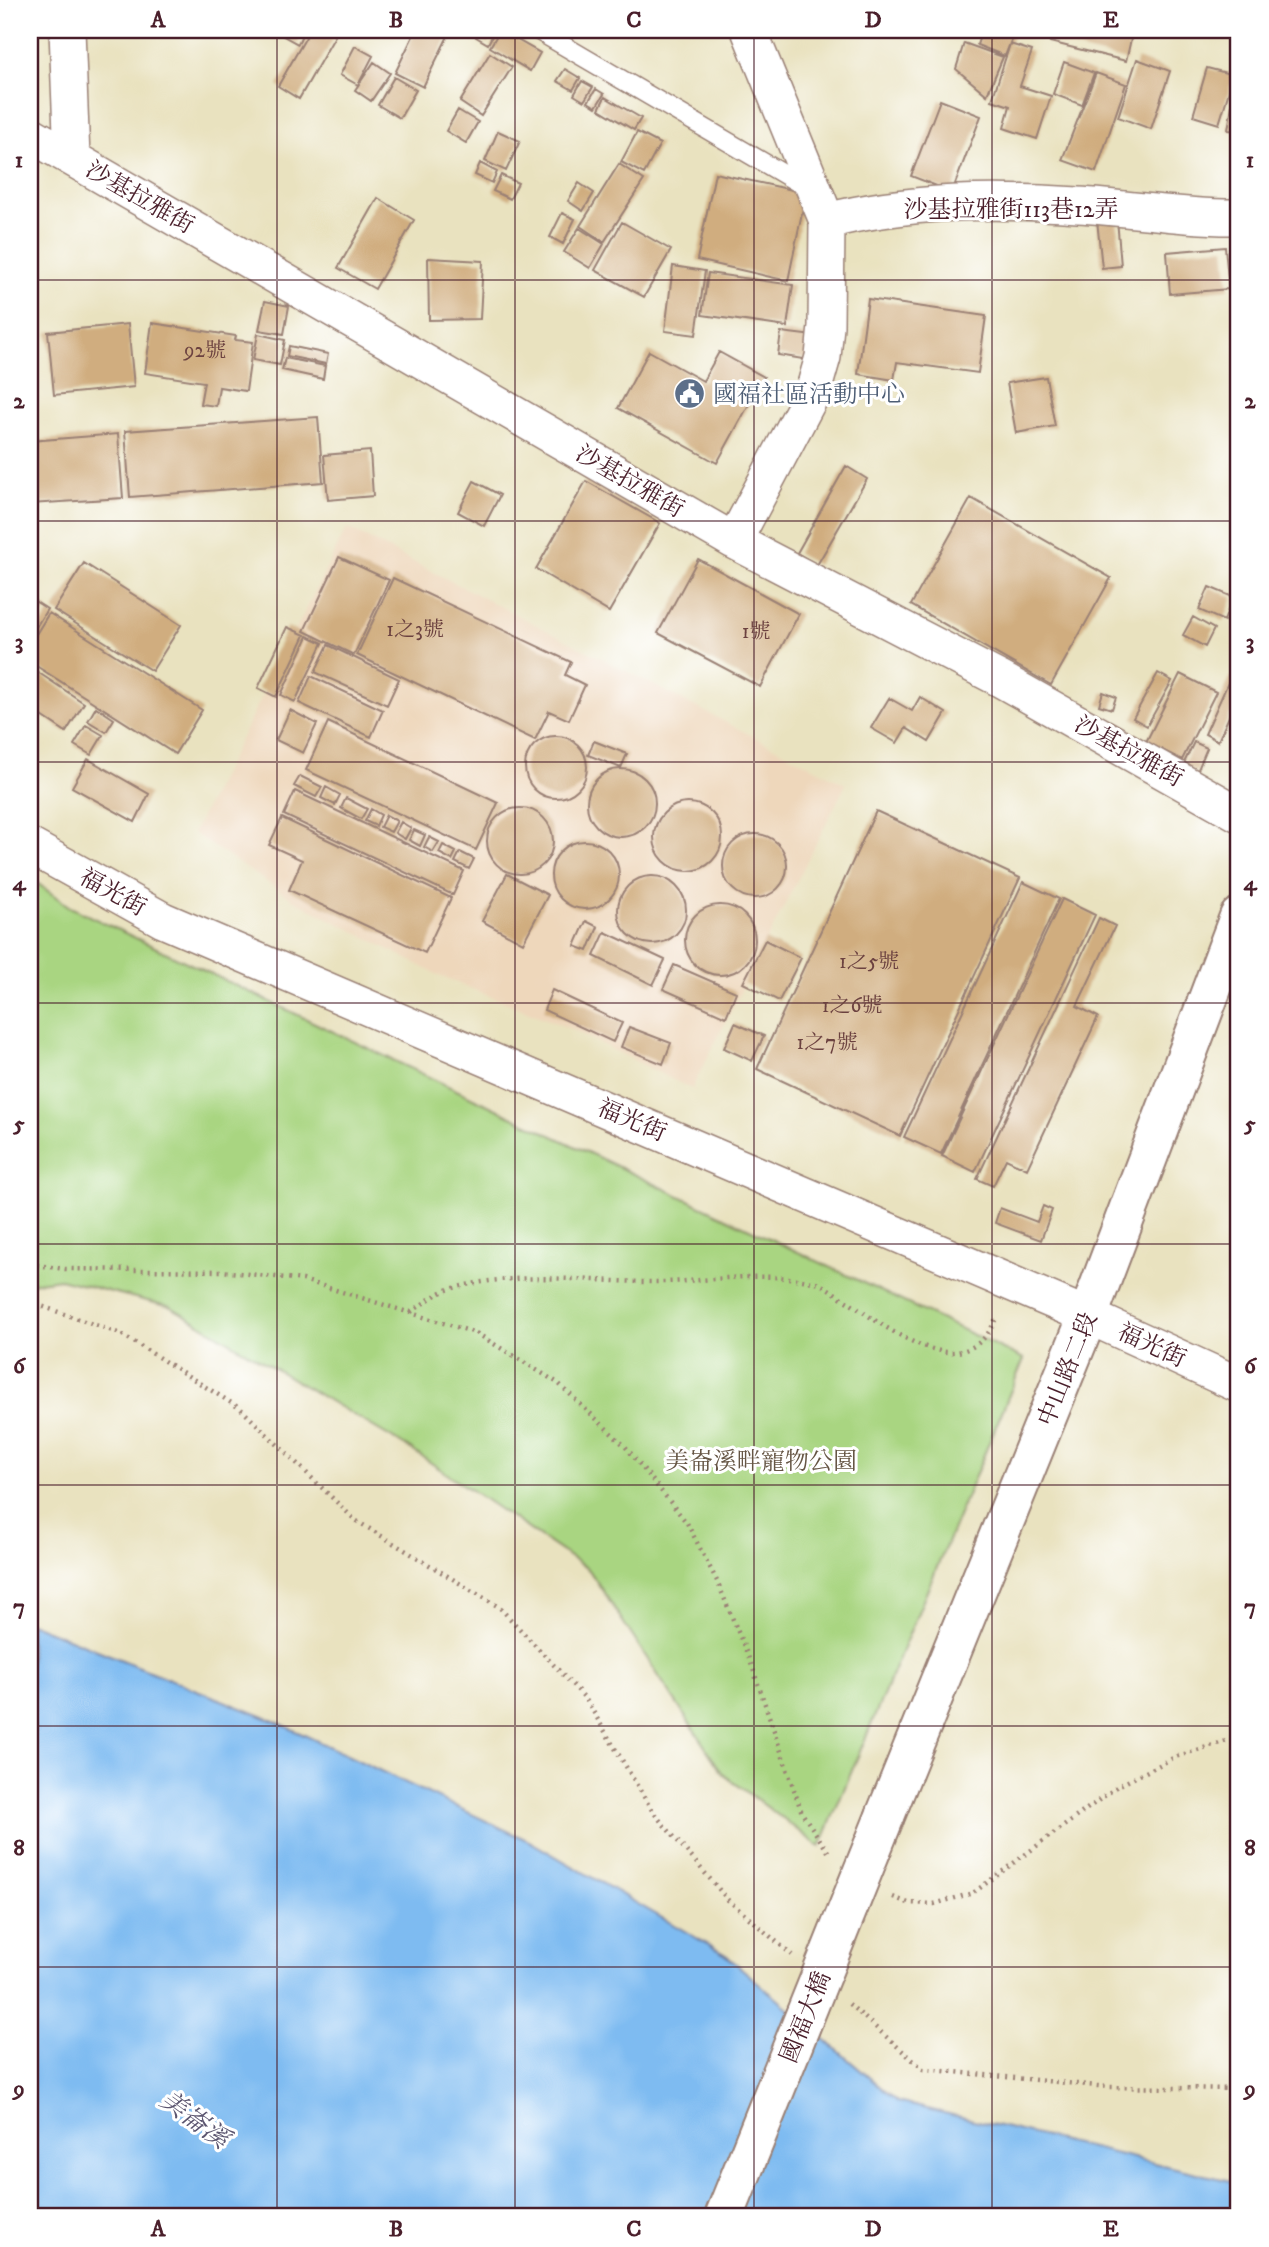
<svg xmlns="http://www.w3.org/2000/svg" width="1269" height="2247" viewBox="0 0 1269 2247" font-family="'IM FELL DW Pica','Noto Serif TC',serif">
<style>
.built{fill:#eed7bb}
.green{fill:#a9d581;stroke:#7a7a56;stroke-width:2}
.water{fill:#7ebbf1;stroke:#646d8e;stroke-width:2}
.building{fill:#d0ad7f}
.lines{fill:none;stroke-linecap:round;stroke-linejoin:round}
.lane-casing{stroke:#9a8075;stroke-width:21}
.street-casing{stroke:#9a8075;stroke-width:38}
.secondary-casing{stroke:#9a8075;stroke-width:42}
.path{stroke:#9a8075;stroke-width:4.5;stroke-dasharray:2 5;stroke-linecap:butt}
.lane{stroke:#fff;stroke-width:18}
.street{stroke:#fff;stroke-width:35}
.secondary{stroke:#fff;stroke-width:38}
.secondary-bridge-casing{stroke:#9a8075;stroke-width:42;stroke-linecap:butt}
.secondary-bridge{stroke:#fff;stroke-width:38}
.grid{fill:none;stroke:#4a1f2b;stroke-width:2;stroke-opacity:0.55}
.labels{text-anchor:middle;stroke-width:6;stroke-linejoin:round;paint-order:stroke}
.number-label{font-size:21px;fill:#6c4240}
.street-label{font-size:24px;fill:#4a1f2b;stroke:#fff}
.service-label{font-size:24px;fill:#4e5e75;stroke:#fff;text-anchor:start}
.park-label{font-size:24px;fill:#665645;stroke:#fff}
.water-label{font-size:26px;font-style:italic;fill:#5c5670;stroke:#fff}
.neatline{fill:none;stroke:#4a1f2b;stroke-width:2.5}
.grid-label{font-size:23px;text-anchor:middle;font-weight:bold;fill:#4a1f2b}
</style>
<rect width="100%" height="100%" fill="#fff"/>
<filter id="ink" filterUnits="userSpaceOnUse"><feTurbulence type="fractalNoise" baseFrequency=".0143" numOctaves="2"/><feDisplacementMap in="SourceGraphic" scale="14" xChannelSelector="R" yChannelSelector="G"/><feConvolveMatrix kernelMatrix="1 2 1 2 8 2 1 2 1" color-interpolation-filters="sRGB"/></filter>
<filter id="wash" filterUnits="userSpaceOnUse"><feTurbulence type="fractalNoise" baseFrequency=".00686" numOctaves="4" result="noise"/><feDisplacementMap in="SourceGraphic" scale="28" xChannelSelector="R" yChannelSelector="G"/><feGaussianBlur stdDeviation="1.57" result="paint"/><feColorMatrix in="noise" values="0 0 0 0 0 0 0 0 0 0 0 0 0 0 0 0 0 1.4 0 .05"/><feComposite in="paint" operator="in"/></filter>
<g filter="url(#wash)">
<rect width="100%" height="100%" fill="#e9e2bf"/>
<!-- built -->
<path class="built" d="M347,528L846,784L692,1088L700,1093L571,1029L440,976L294,900L193,833Z"/>
<!-- green -->
<path class="green" d="M30,878L70,907L1024,1359L820,1847L723,1774L589,1570L409,1448L171,1307L60,1279L30,1283Z"/>
<!-- water -->
<path class="water" d="M30,1623L279,1723L529,1841L726,1955L898,2102L1239,2183V2217H30Z"/>
<g id="blocks">
<!-- building -->
<path class="building" d="M282,30H304L298,44L280,34Z
M310,30H324L335,36L299,99L278,86Z
M416,30H451L423,87L395,73Z
M480,30H495L488,44L476,37Z
M500,30L540,53L530,71L490,47Z
M982,30L994,36L997,30H1015L1005,56L977,45Z
M1053,30H1133L1126,61L1050,42Z
M964,43L1003,57L987,95L956,69Z
M1010,44L1032,51L1020,86L1051,96L1037,139L1004,128L1010,106L992,100Z
M355,46L373,56L358,85L340,75Z
M490,53L512,67L481,116L460,102Z
M1137,59L1170,71L1151,129L1118,117Z
M374,62L390,73L371,101L355,90Z
M1064,62L1094,73L1082,105L1053,94Z
M1207,68L1234,75L1219,124L1193,116Z
M565,69L580,78L573,90L557,81Z
M1096,73L1126,84L1096,172L1062,160Z
M394,77L416,90L400,118L378,105Z
M582,81L593,87L584,101L574,95Z
M596,89L604,94L596,107L588,102Z
M1234,93L1239,94V131L1228,130Z
M605,97L641,118L634,130L599,109Z
M940,100L981,116L952,192L911,176Z
M458,110L478,122L466,143L446,131Z
M498,131L520,141L506,171L485,161Z
M637,132L660,144L644,174L621,162Z
M480,163L497,172L492,183L475,175Z
M619,164L644,180L604,242L580,226Z
M715,173L806,193L788,281L697,260Z
M501,175L518,183L510,199L493,191Z
M579,183L594,193L583,211L568,201Z
M378,198L414,220L375,289L338,268Z
M562,213L575,219L563,244L550,237Z
M1117,219L1121,266L1102,268L1097,220Z
M622,222L671,250L644,297L595,270Z
M579,228L604,244L590,268L564,252Z
M1225,247L1229,289L1170,294L1167,252Z
M428,258L483,261L480,319L429,320Z
M673,266L705,271L696,335L665,331Z
M708,273L793,285L787,327L702,315Z
M868,299L986,316L978,373L897,362L894,380L858,374Z
M265,301L289,306L284,334L259,330Z
M152,323L236,336L235,340L253,342L246,391L219,387L216,406L200,404L204,382L145,373Z
M128,324L134,387L54,395L48,332Z
M781,332L814,336L810,360L778,355Z
M258,334L285,340L280,365L253,360Z
M289,346L328,354L326,364L287,356Z
M649,351L703,381L719,352L764,377L717,463L618,408Z
M285,358L325,366L323,379L282,370Z
M1046,377L1055,426L1016,433L1007,383Z
M318,417L323,482L130,497L125,431Z
M118,434L123,498L30,504V441Z
M370,451L373,496L328,500L324,455Z
M846,466L867,479L817,565L797,553Z
M474,481L500,495L484,526L458,512Z
M586,481L660,523L609,612L536,569Z
M971,498L1111,578L1051,685L911,605Z
M339,557L389,580L354,655L304,631Z
M698,559L799,614L760,687L658,633Z
M84,563L181,625L152,671L54,610Z
M393,578L571,662L565,675L585,685L569,720L549,711L535,740L357,655Z
M1209,587L1233,597L1224,621L1199,610Z
M30,598L47,609L30,637Z
M49,613L202,710L175,754L30,662V644Z
M1193,617L1214,629L1205,647L1183,635Z
M287,627L305,635L276,697L258,688Z
M308,636L323,643L295,702L281,695Z
M328,645L399,679L387,705L315,672Z
M30,667L84,703L66,732L30,708Z
M1158,673L1172,681L1147,726L1133,718Z
M1180,674L1216,692L1182,760L1146,742Z
M311,676L383,710L371,737L299,703Z
M1231,676L1239,679V694L1218,741L1205,734Z
M1103,692L1116,697L1112,709L1099,705Z
M920,697L946,713L929,742L906,728L897,743L871,728L889,698L912,711Z
M96,707L114,719L106,732L88,721Z
M290,710L317,724L303,753L276,740Z
M328,722L498,803L476,850L306,770Z
M86,725L103,735L91,755L74,745Z
M525 767a31 31 0 1 1 62 0a31 31 0 1 1-62 0Z
M594,741L627,754L621,768L588,755Z
M1194,742L1207,748L1197,772L1183,765Z
M88,759L149,794L135,822L72,787Z
M587 803a34 34 0 1 1 68 0a34 34 0 1 1-68 0Z
M300,776L322,787L316,797L294,786Z
M326,787L340,795L335,805L321,798Z
M295,791L464,871L453,895L284,815Z
M346,798L367,809L361,819L341,808Z
M654 837a34 34 0 1 1 68 0a34 34 0 1 1-68 0Z
M487 841a33 33 0 1 1 66 0a33 33 0 1 1-66 0Z
M371,809L381,815L376,826L365,821Z
M876,811L1020,878L900,1136L757,1069Z
M386,815L397,821L391,832L380,827Z
M282,818L451,898L425,953L289,890L302,860L269,845Z
M401,822L411,828L405,839L395,833Z
M414,830L425,835L420,846L409,840Z
M723 866a32 32 0 1 1 64 0a32 32 0 1 1-64 0Z
M429,837L439,842L433,852L424,847Z
M551 875a34 34 0 1 1 68 0a34 34 0 1 1-68 0Z
M443,845L456,852L452,860L439,853Z
M460,852L474,859L469,869L455,862Z
M507,874L548,895L523,943L482,921Z
M618 910a34 34 0 1 1 68 0a34 34 0 1 1-68 0Z
M1023,882L1059,899L941,1154L904,1137Z
M1062,899L1095,915L975,1172L942,1156Z
M685 940a35 35 0 1 1 70 0a35 35 0 1 1-70 0Z
M1099,918L1115,926L1077,1006L1098,1017L1027,1169L1006,1159L993,1186L977,1179Z
M586,921L598,927L588,951L575,946Z
M605,932L665,960L653,985L594,956Z
M765,940L801,958L779,1001L743,983Z
M674,965L736,992L726,1017L663,989Z
M552,990L622,1023L613,1042L544,1010Z
M735,1023L764,1036L752,1061L724,1048Z
M629,1027L671,1043L663,1064L621,1047Z
M1043,1206L1052,1210L1041,1240L995,1223L1000,1208L1037,1222Z"/>
</g>
</g>
<g filter="url(#ink)">
<use href="#blocks" fill-opacity="0" stroke="#9a8075" stroke-width="2"/>
<g class="lines">
<defs>
<path id="lane" d="M537,30L809,189"/>
<path id="street" d="M67,30L72,158
M30,134L734,541L1000,679L1239,814
M827,221C907,200 996,200 1078,205C1132,208 1185,218 1239,217
M734,541L813,392L823,357L826,326L827,221L749,30
M30,846L163,920L1088,1316L1239,1385"/>
<path id="secondary" d="M885,1816L1088,1316L1239,917"/>
</defs>
<!-- lane casing -->
<use href="#lane" class="lane-casing"/>
<!-- street casing -->
<use href="#street" class="street-casing"/>
<!-- secondary casing -->
<use href="#secondary" class="secondary-casing"/>
<!-- path -->
<path class="path" d="M30,1264L65,1269L222,1271L303,1280L476,1333L558,1383L625,1446L687,1523L718,1583L752,1666L802,1813L831,1856
M30,1302L121,1334L241,1409L355,1520L499,1607L585,1698L653,1812L728,1900L792,1955
M411,1312C422,1305 434,1294 447,1290C514,1269 594,1283 663,1282C715,1281 765,1270 816,1283C827,1286 838,1296 848,1302C875,1320 904,1342 936,1350C965,1358 988,1343 997,1315
M893,1897L908,1903L934,1904L973,1893L1118,1786L1175,1757L1239,1737
M849,2004L923,2069L1108,2087L1239,2089"/>
<!-- lane -->
<use href="#lane" class="lane"/>
<!-- street -->
<use href="#street" class="street"/>
<!-- secondary -->
<use href="#secondary" class="secondary"/>
<defs>
<path id="secondary-bridge" d="M724,2217L885,1816"/>
</defs>
<!-- secondary-bridge casing -->
<use href="#secondary-bridge" class="secondary-bridge-casing"/>
<!-- secondary-bridge -->
<use href="#secondary-bridge" class="secondary-bridge"/>
</g>
</g>
<!-- grid -->
<path class="grid" d="M277,30V2217M515,30V2217M754,30V2217M992,30V2217M30,280H1239M30,521H1239M30,762H1239M30,1003H1239M30,1244H1239M30,1485H1239M30,1726H1239M30,1967H1239"/>
<!-- icons -->
<defs>
<symbol id="civic-disc" viewBox="-11 -11 22 22"><circle r="9.5" fill="#5c6f8a" stroke="#fff"/><path d="M-.6-6.5H3V-4.5H.6V-3L4-1V1h2V6H-6V1h2V-1L-.6-3ZM-1.2 2.5V6h2.4V2.5Z" fill="#fff"/></symbol>
</defs>
<g fill-rule="evenodd">
<use href="#civic-disc" x="672" y="376" width="35" height="35"/>
</g>
<g class="labels">
<!-- number labels -->
<g class="number-label">
<text x="205" y="357">92號</text>
<text x="415" y="636">1之3號</text>
<text x="756" y="638">1號</text>
<text x="869" y="968">1之5號</text>
<text x="852" y="1012">1之6號</text>
<text x="827" y="1049">1之7號</text>
</g>
<!-- street labels -->
<g class="street-label">
<text transform="translate(140 197) rotate(30)" y="8">沙基拉雅街</text>
<text x="1011" y="217">沙基拉雅街113巷12弄</text>
<text transform="translate(630 481) rotate(30)" y="8">沙基拉雅街</text>
<text transform="translate(1129 751) rotate(29)" y="8">沙基拉雅街</text>
<text transform="translate(113 892) rotate(29)" y="8">福光街</text>
<text transform="translate(632 1120) rotate(23)" y="8">福光街</text>
<text transform="translate(1152 1345) rotate(25)" y="8">福光街</text>
<text transform="translate(1067 1369) rotate(-68)" y="8">中山路二段</text>
<text transform="translate(805 2017) rotate(-68)" y="8">國福大橋</text>
</g>
<!-- service labels -->
<g class="service-label">
<text x="713" y="402">國福社區活動中心</text>
</g>
<!-- park labels -->
<g class="park-label">
<text x="761" y="1469">美崙溪畔寵物公園</text>
</g>
<!-- water labels -->
<g class="water-label">
<text transform="translate(195 2119) rotate(36)" y="9">美崙溪</text>
</g>
</g>
<!-- margin -->
<rect width="1269" height="2247" fill="none" stroke="#fff" stroke-width="77"/>
<rect x="38" y="38" width="1192" height="2170" class="neatline"/>
<g class="grid-label">
<text x="158" y="27">A</text>
<text x="396" y="27">B</text>
<text x="634" y="27">C</text>
<text x="873" y="27">D</text>
<text x="1111" y="27">E</text>
<text x="19" y="167">1</text>
<text x="1250" y="167">1</text>
<text x="19" y="408">2</text>
<text x="1250" y="408">2</text>
<text x="19" y="649">3</text>
<text x="1250" y="649">3</text>
<text x="19" y="890">4</text>
<text x="1250" y="890">4</text>
<text x="19" y="1131">5</text>
<text x="1250" y="1131">5</text>
<text x="19" y="1373">6</text>
<text x="1250" y="1373">6</text>
<text x="19" y="1614">7</text>
<text x="1250" y="1614">7</text>
<text x="19" y="1855">8</text>
<text x="1250" y="1855">8</text>
<text x="19" y="2096">9</text>
<text x="1250" y="2096">9</text>
<text x="158" y="2236">A</text>
<text x="396" y="2236">B</text>
<text x="634" y="2236">C</text>
<text x="873" y="2236">D</text>
<text x="1111" y="2236">E</text>
</g>
</svg>
